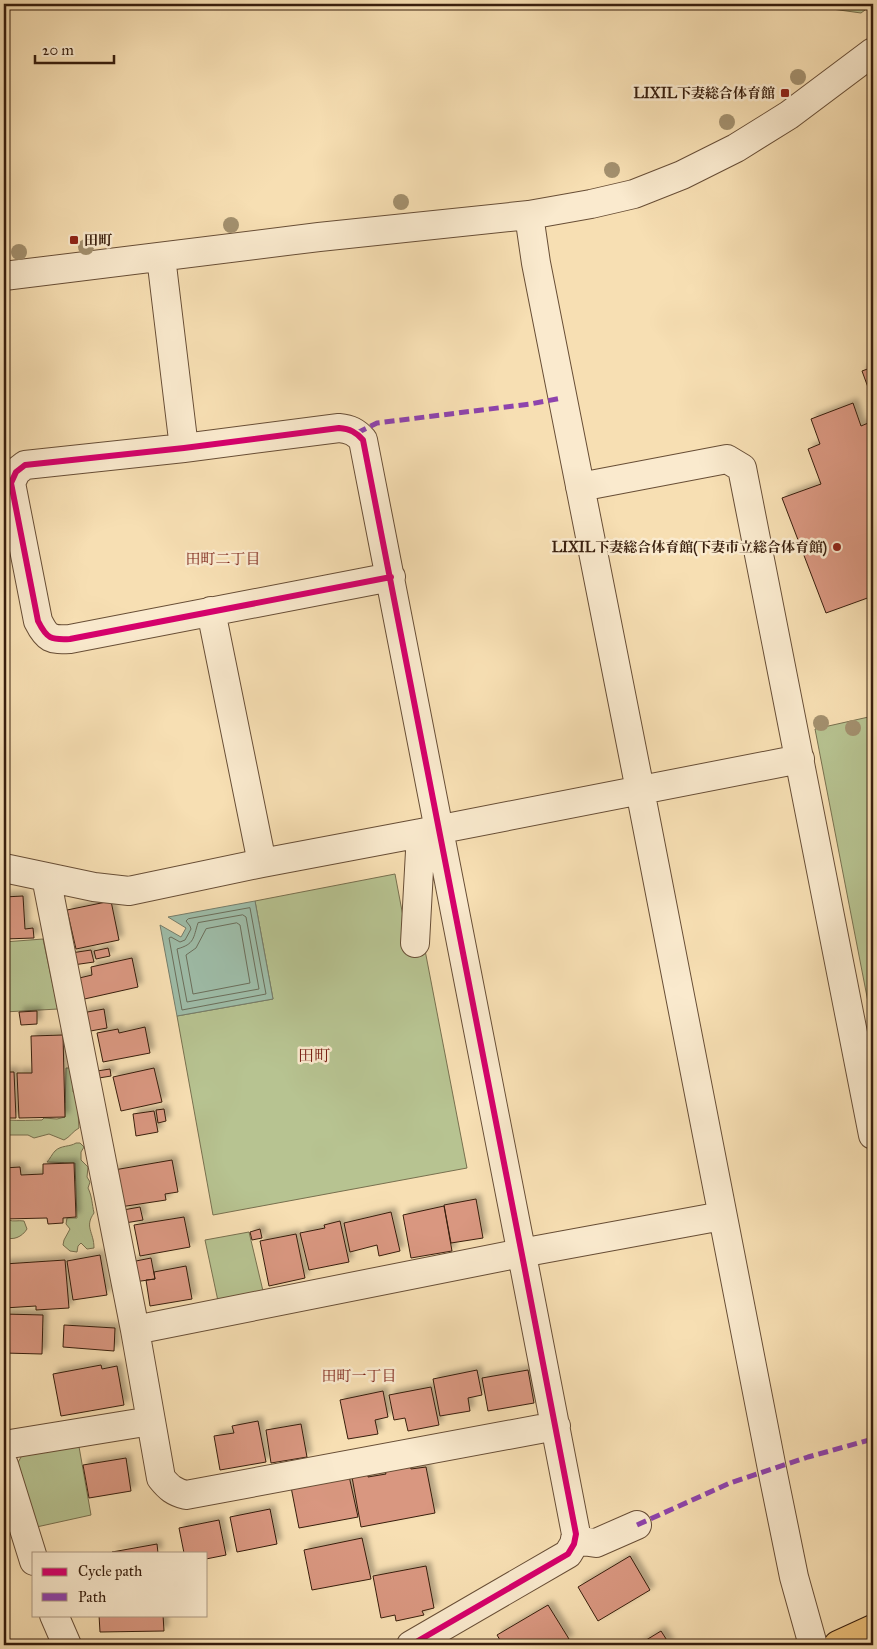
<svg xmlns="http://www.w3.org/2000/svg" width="877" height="1649" viewBox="0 0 877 1649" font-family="'IM FELL Great Primer','Noto Serif JP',serif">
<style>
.green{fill:#b7c391;stroke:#78704f}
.water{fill:#9ebda9;stroke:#757d6b}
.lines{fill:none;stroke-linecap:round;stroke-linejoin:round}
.shore{stroke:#6b6e5b;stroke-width:1}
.building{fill:#d99780;stroke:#381e0d;filter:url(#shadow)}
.minor-casing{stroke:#684e36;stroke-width:30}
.major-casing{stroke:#381e0d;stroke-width:30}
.minor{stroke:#faeace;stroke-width:28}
.major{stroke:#ecc07a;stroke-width:28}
.quiet{stroke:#8e44ad;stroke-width:5;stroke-dasharray:10 5;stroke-linecap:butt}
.cycleway-casing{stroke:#faeace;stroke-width:9}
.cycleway{stroke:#d6006c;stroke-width:6}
.tree{fill:#a3906e}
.poi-dot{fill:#8f2418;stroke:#faeace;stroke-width:2}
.labels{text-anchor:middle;stroke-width:5;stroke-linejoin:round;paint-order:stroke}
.poi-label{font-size:14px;font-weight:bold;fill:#381e0d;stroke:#faeace;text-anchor:end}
.neighbourhood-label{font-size:15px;fill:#7a1f14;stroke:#faeace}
.quarter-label{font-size:16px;fill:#7a1f14;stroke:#faeace}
</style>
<defs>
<filter id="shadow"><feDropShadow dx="4.5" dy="-4.5" stdDeviation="2.5" flood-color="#0004"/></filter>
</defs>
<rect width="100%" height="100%" fill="#f7dfb3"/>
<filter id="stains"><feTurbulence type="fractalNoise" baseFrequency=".004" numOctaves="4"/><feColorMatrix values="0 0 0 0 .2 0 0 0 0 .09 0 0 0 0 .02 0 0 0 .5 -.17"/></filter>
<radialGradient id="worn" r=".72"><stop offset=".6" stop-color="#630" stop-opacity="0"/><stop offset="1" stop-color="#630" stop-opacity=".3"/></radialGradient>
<!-- green -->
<path class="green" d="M796,4H873L861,13Z
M873,716V1010L869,1007L815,729Z
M395,874L409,948L424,945L467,1168L213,1215L177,1016L273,999L255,901Z
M43,939L58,1009L4,1012V942Z
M66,1068H70L79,1082L73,1087V1092L77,1096L79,1128C73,1131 70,1137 64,1140L49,1134L34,1138L28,1135H8L4,1129V1123L8,1120C20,1121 31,1120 42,1120L44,1118L57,1119L65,1117Z
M76,1143H80L84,1147L81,1152V1160L88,1167L87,1177L90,1182L88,1188C92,1196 92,1204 94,1213C84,1227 94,1232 94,1248L87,1249L81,1243L78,1246L77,1252L70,1251L63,1245L64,1240L70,1229L66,1224L67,1218H77L75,1163L47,1162C50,1159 52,1154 55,1151C61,1145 70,1147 76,1143Z
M8,1220C14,1222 18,1220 24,1221L27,1229C22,1237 13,1241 4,1237V1221Z
M249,1232L263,1291L218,1301L205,1240Z
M78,1441L91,1515L32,1528L16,1466L25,1450Z"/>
<!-- water -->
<path class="water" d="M255,901L273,999L177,1016L160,925L181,937L186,928L168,917Z"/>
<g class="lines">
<!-- shore -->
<path class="shore" d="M250,908L266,994L182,1010L169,938L171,937L180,942L185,940L191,929L190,926L186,921L188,919Z
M243,915L246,917L259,989L187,1002L177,949C195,944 193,938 198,923Z
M237,923L240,925L250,983L193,994L186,955L196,948L206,929Z"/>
</g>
<!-- building -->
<path class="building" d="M873,367V401L862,371Z
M853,403L861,426L873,421V596L826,613L782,498L821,484L808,449L820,444L811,419Z
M23,896L25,929L33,928L34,938L4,939V897Z
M111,901L119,940L76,949L67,910Z
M108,948L110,956L96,959L94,951Z
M91,950L94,962L73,965L71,953Z
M132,958L138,987L80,1000L75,979L92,975L91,967Z
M104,1009L107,1028L85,1032L82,1013Z
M37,1011V1024L21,1025L19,1012Z
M145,1027L150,1053L103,1062L97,1033L118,1029L119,1033Z
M63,1035L65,1117L19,1118L17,1073H32L31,1036Z
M154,1068L162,1102L121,1111L113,1077Z
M110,1069L111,1076L99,1078L97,1071Z
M4,1072H14L16,1118H4Z
M164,1109L166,1121L158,1123L156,1110Z
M154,1111L158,1132L136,1136L133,1114Z
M172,1160L178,1192L165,1194L166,1200L120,1207L114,1170Z
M74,1163L76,1217L63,1218V1223L48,1224L47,1218L4,1219V1168L20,1167L21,1175L43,1174V1164Z
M476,1199L483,1238L451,1243L444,1205Z
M444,1206L452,1251L411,1258L403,1215Z
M140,1207L143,1220L125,1223L123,1210Z
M391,1212L400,1251L379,1256L377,1245L350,1252L344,1223Z
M184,1217L190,1247L140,1256L134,1225Z
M340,1221L349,1262L309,1270L300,1233L325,1228L324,1225Z
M260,1229L262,1238L252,1240L250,1232Z
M296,1234L305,1278L269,1286L260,1241Z
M100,1255L107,1295L73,1300L67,1261Z
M151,1258L155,1279L134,1282L131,1262Z
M65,1260L69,1308L36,1310V1306L4,1308V1264Z
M186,1266L192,1299L150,1306L146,1280L155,1279L154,1272Z
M4,1314L43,1315L42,1354L4,1353Z
M64,1325L115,1328L114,1351L63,1347Z
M101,1365L102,1369L117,1366L124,1405L61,1416L53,1374Z
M477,1370L482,1395L468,1398L470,1411L440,1416L433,1379Z
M528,1370L534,1403L488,1411L482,1378Z
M431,1387L439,1425L408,1431L405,1418L394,1420L389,1395Z
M383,1391L388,1417L375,1420L378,1434L348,1439L340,1400Z
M258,1421L266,1462L220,1470L214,1436L234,1433L232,1426Z
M301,1424L307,1457L271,1463L266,1430Z
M126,1458L131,1491L89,1498L83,1465Z
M410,1466L411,1469L426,1467L435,1513L361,1527L352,1477L368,1474V1477L386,1474L385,1471Z
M349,1476L358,1517L299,1528L291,1487Z
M270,1509L277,1544L237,1552L230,1517Z
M219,1520L226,1555L206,1559V1553H184L179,1528Z
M362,1538L371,1579L312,1590L304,1550Z
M157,1544L158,1553L112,1552Z
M630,1556L650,1590L598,1621L578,1587Z
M426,1566L434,1608L422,1611L424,1615L396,1621L395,1615L381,1618L373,1576Z
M548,1605L569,1639L558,1645H503L497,1635Z
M99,1615H163L164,1631L100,1632Z
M661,1631L670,1645H638Z"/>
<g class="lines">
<defs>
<path id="minor" d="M529,215L536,263L640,790L772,1469L794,1577L813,1645
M161,257L184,448
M4,276L319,237L529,215L591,204L634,194L682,175L736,148L789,115L873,52
M580,487L727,459L742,468L873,1135
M391,577L70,639C51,640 47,639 38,621L11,483L16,472L25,465L184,448L339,428C350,429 356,432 363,440C408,665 451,891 495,1117C522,1256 550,1395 576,1534L574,1544L568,1554L411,1645
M211,611L262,863
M4,868L94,887L129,891L262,863L421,833L800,759
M46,877L135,1330
M415,943L421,833
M556,1426L186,1495C174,1492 169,1488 161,1478L135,1330L521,1253L722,1216
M4,1445L151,1421
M4,1465L34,1561
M575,1540L596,1543L637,1525
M54,1615L67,1645"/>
<path id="major" d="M838,1645L873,1629"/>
</defs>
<!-- minor casing -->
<use href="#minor" class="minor-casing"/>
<!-- major casing -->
<use href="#major" class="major-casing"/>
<!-- minor -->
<use href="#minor" class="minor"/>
<!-- major -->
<use href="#major" class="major"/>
<!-- quiet -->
<path class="quiet" d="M357,433L377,423L530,404L562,398
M637,1525L730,1483L808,1457L873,1439"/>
<defs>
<path id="cycleway" d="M391,577L70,639C51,640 47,639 38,621L11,483L16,472L25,465L184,448L339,428C350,429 356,432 363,440C408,665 451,891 495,1117C522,1256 550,1395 576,1534L574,1544L568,1554L411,1645"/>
</defs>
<!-- cycleway casing -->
<use href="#cycleway" class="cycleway-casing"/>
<!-- cycleway -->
<use href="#cycleway" class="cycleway"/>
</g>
<!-- trees -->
<g class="tree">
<circle cx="798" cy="77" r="8"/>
<circle cx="727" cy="122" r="8"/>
<circle cx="612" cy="170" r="8"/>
<circle cx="401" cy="202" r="8"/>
<circle cx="231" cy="225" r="8"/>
<circle cx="86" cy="247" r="8"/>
<circle cx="19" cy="252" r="8"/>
<circle cx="821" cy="723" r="8"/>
<circle cx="853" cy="728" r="8"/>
</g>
<!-- markers -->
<g class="poi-dot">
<rect x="780" y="88" width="10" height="10" rx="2.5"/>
<rect x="69" y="235" width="10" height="10" rx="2.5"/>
<circle cx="837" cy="547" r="5"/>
</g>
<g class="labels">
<!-- poi labels -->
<g class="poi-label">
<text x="775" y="98">LIXIL下妻総合体育館</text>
<text x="84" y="245" text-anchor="start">田町</text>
<text x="827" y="552">LIXIL下妻総合体育館(下妻市立総合体育館)</text>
</g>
<!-- neighbourhood labels -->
<g class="neighbourhood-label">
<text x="223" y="564">田町二丁目</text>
<text x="359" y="1381">田町一丁目</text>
</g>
<!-- quarter labels -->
<g class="quarter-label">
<text x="314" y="1061">田町</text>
</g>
</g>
<!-- margin -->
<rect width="877" height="1649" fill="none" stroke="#f7dfb3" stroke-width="20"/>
<rect x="5" y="5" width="867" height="1639" fill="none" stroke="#381e0d" stroke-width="2.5"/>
<rect x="10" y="10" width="857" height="1629" fill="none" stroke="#381e0d"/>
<!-- legend -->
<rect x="32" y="1552" width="175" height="65" fill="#faeace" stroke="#ac9881"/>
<rect x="42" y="1568" width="25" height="8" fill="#d6006c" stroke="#ac9881"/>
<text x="78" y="1576" font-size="15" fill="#381e0d">Cycle path</text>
<rect x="42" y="1593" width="25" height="8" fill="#8e44ad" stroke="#ac9881"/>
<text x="78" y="1602" font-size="15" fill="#381e0d">Path</text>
<!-- scale -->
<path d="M35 55v8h79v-8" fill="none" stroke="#381e0d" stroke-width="2.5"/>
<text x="42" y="55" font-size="15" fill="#381e0d" stroke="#faeace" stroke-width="4" paint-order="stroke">20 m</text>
<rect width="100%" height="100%" filter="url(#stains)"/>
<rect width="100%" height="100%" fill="url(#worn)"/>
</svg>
